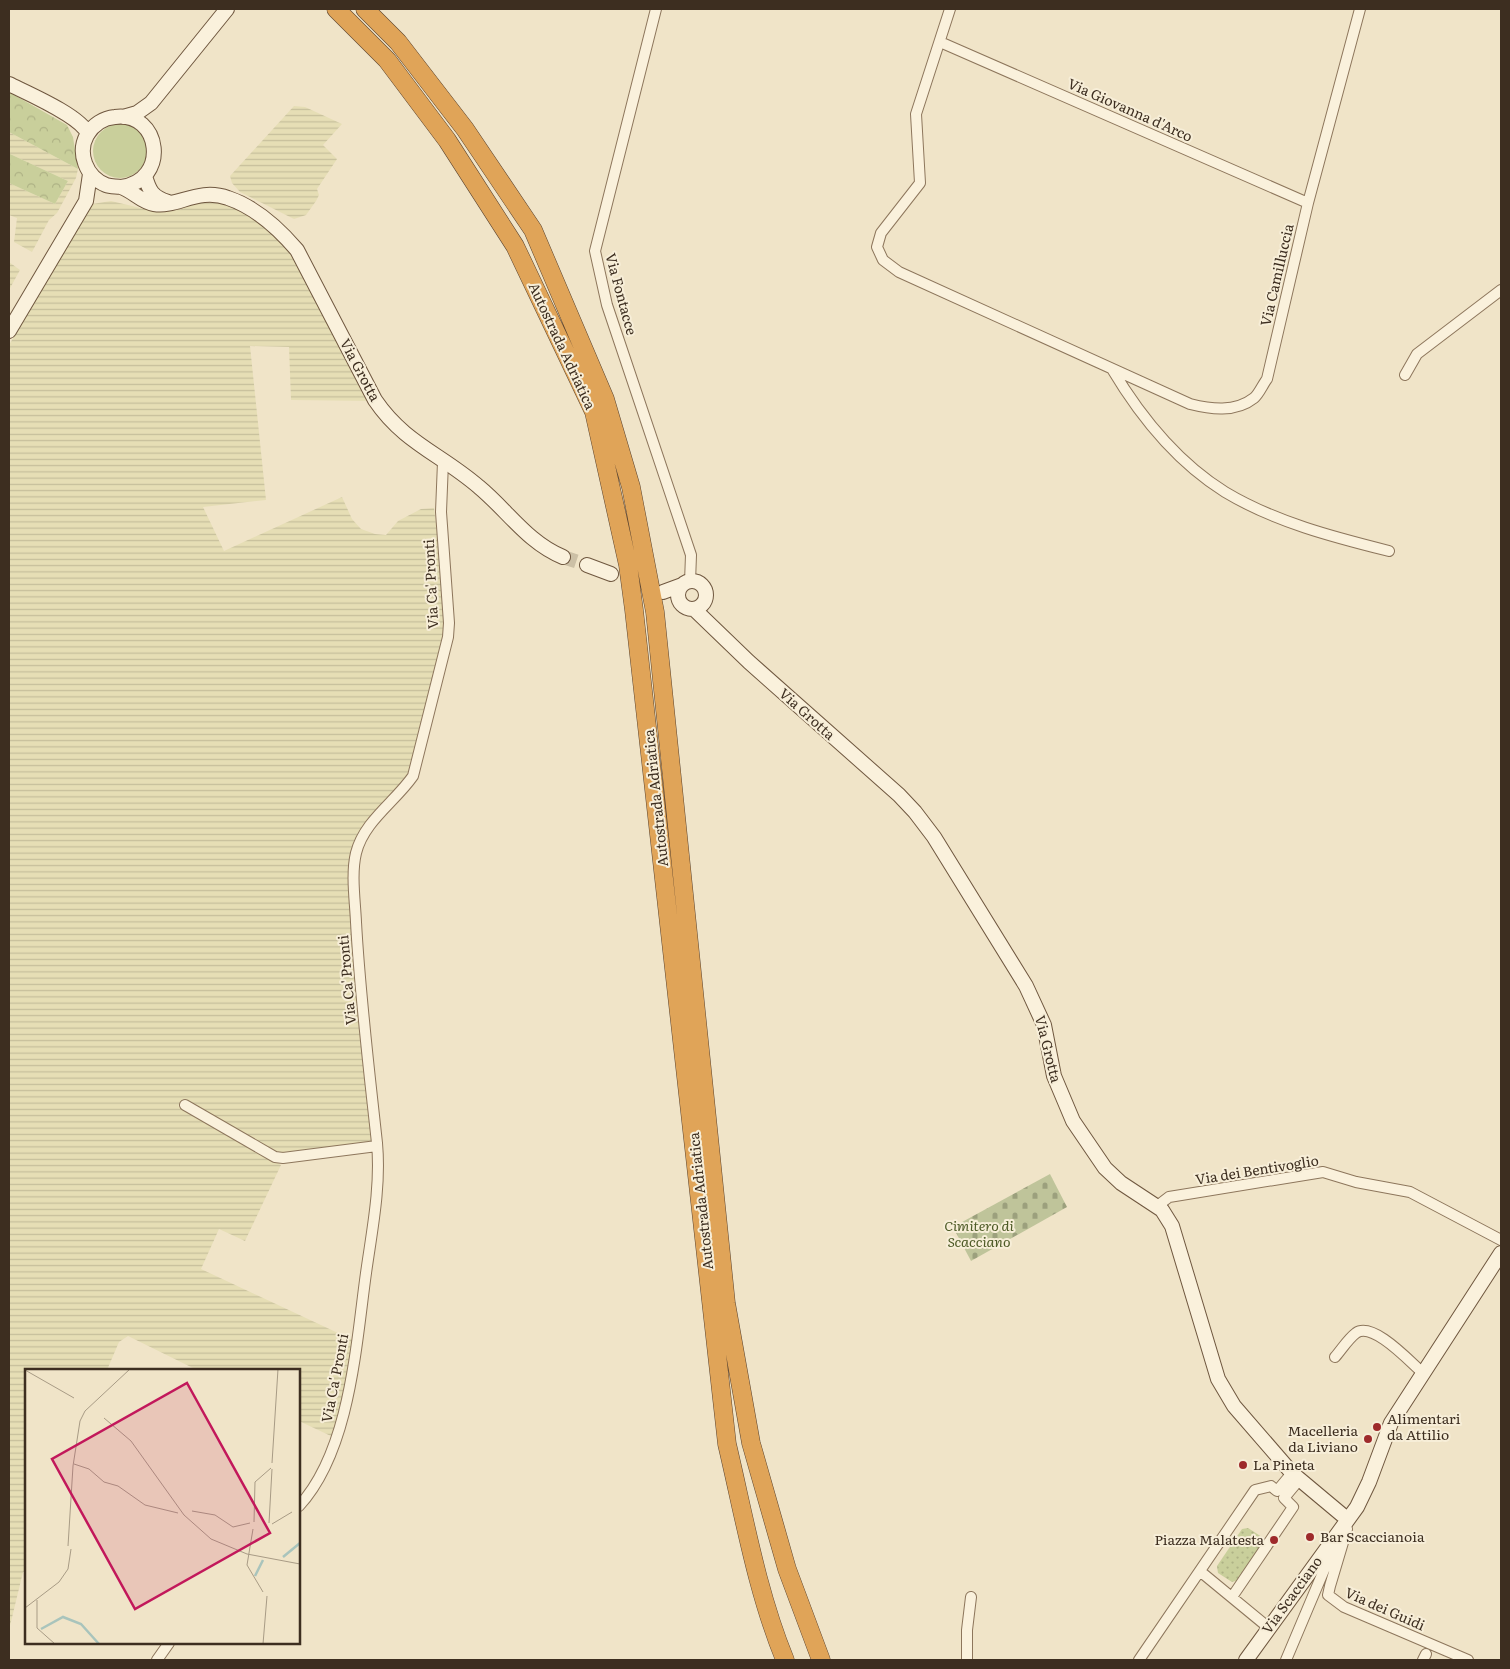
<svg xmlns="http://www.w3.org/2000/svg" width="1510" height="1669" viewBox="0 0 1510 1669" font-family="Literata,serif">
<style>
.farmland{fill:url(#farmland-rules)}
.green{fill:#c9cf9b}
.forest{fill:url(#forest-crowns)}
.cemetery{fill:url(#cemetery-stones)}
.park{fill:url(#park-dots)}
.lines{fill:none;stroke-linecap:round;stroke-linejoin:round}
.secondary-tunnel{stroke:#ccc0a6;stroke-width:14;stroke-dasharray:14 7;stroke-linecap:butt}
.street-casing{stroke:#8d765c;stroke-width:12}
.secondary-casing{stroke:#6f573f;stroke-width:16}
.highway-casing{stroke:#5b4430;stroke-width:19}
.street{stroke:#faf1dc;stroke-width:10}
.secondary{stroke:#faf1dc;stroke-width:14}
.highway{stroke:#e0a458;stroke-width:18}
.poi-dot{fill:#9e2a2b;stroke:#f7eed8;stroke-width:2}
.labels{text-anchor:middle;stroke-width:4;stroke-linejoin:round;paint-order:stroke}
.street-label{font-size:14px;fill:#3d2e20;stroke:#f7eed8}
.park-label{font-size:14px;font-style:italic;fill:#4d5a26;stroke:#f7eed8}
.poi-label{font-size:14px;fill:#3d2e20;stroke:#f7eed8;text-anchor:start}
.inset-river{fill:none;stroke:#a9c4bc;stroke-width:2.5}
.inset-road{fill:none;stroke:#a89b85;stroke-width:1}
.view{fill:#c2185b;fill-opacity:0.15;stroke:#c2185b;stroke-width:2.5}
.inset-edge{fill:none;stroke:#3d2e20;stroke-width:2.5}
</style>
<defs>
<pattern id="farmland-rules" width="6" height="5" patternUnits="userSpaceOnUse" patternTransform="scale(1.25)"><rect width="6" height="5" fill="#e6deb5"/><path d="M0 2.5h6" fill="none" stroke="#c6bf9b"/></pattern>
<pattern id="forest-crowns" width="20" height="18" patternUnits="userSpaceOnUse" patternTransform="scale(1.25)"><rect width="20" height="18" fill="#c9cf9b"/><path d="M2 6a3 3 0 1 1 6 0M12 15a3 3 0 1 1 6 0" fill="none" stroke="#aeb285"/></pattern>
<pattern id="cemetery-stones" width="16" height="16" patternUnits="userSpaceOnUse" patternTransform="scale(1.25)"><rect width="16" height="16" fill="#bfc49a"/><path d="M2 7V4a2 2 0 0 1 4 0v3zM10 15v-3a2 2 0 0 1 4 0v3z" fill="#9ca07d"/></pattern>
<pattern id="park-dots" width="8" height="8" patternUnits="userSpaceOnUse" patternTransform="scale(1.25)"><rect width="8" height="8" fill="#c9cf9b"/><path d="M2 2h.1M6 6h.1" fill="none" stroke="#aeb285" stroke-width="1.8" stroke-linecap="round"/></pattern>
</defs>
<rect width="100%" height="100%" fill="#f0e4c8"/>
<!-- farmland -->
<path class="farmland" d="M294,106L305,107L342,124L323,145L337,159L317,189L319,195L316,201L306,215L294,219L240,192L232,183L230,176Z
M9,132L78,169L76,178L57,213L49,220L32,252L14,242L17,218L9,215V183L55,204L68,181L10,154L9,156Z
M111,201L149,210L171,211L201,202L224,203L252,214L294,252L371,401L291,400L289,347L250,346L266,500L203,507L224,551L342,497L352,519L361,529L375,534L386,535L398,521L421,509L434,508L446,605L444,637L410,775L353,853L374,1142L275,1153L183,1099L178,1106L281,1165L245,1241L219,1229L201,1269L353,1340L348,1378L333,1437L299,1421V1370H197L128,1336L119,1342L107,1370H26V1572H23L9,1630V345L92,204Z
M9,262L20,270L9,290Z"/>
<!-- green -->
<path class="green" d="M93 151a27 27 0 1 1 54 0a27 27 0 1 1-54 0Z"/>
<!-- forest -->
<path class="forest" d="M9,92L67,125L73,137L78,169L9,132Z
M10,154L68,181L55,204L9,183Z"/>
<!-- cemetery -->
<path class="cemetery" d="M1050,1174L1067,1207L971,1261L953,1227Z"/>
<!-- park -->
<path class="park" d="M1248,1528L1262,1537L1263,1543L1239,1580L1232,1582L1218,1573L1217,1566L1242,1529Z"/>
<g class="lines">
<!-- secondary-tunnel -->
<path class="secondary-tunnel" d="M563,557L587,565"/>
<defs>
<path id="street" d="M656,9L595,251L607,305L691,555L690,582
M950,9L916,114L920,183L881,233L877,247L883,260L899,272L1190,404C1210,409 1235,413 1254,398C1259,394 1263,384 1267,379L1308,203L1360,9
M940,42L1308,203
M1112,369C1140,416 1177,462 1225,492C1275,522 1333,537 1389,551
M1405,375L1417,354L1501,290
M185,1105L275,1157L283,1158L377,1146
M1156,1207L1169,1197L1323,1172L1356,1182L1410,1192L1501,1240
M1335,1357C1342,1349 1348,1339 1356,1333C1373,1321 1410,1362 1423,1373
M299,1506C350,1451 356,1345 366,1273C372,1230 381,1187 377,1143C369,1069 360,996 356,922C355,900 351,874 356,853C364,821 395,802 413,776L448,637L449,623L441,512L443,462
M1347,1529L1330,1586L1328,1595L1344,1607L1468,1660
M1201,1572L1269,1628
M1232,1597L1293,1507L1284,1498L1299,1480
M157,1660L169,1643
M967,1660V1630L971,1597
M1139,1660L1255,1490L1271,1486L1277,1491L1292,1473
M1286,1660L1324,1570L1340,1541
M1423,1660L1426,1654"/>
<path id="secondary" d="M9,84C27,93 81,116 88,134
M123,117L137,113L151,103L227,9
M145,176C149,190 152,197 168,202
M121,187C170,181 161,111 115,117C103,118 93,125 87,135C77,153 86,177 106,185C111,187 116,186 121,187C133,191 141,202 154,204C177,208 198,187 228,198C255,207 279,229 297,250L375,400C404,443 441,454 479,487C507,510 528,543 563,557
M9,331L86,201L90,174
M587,565L611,574
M678 595a14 14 0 1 1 28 0a14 14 0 1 1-28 0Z
M663,592L682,585
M694,609L749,662L899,795L915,812L934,837L1026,986L1044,1025L1054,1076L1073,1121L1105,1168L1121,1183L1162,1210L1172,1226L1218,1379L1234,1406L1292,1473L1347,1519
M1246,1660L1357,1507L1369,1482L1391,1423L1501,1253"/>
<path id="highway" d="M336,9L387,60L447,140L515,246L594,412L628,565L634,610L727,1444C744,1516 757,1592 785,1660
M365,9L398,42L465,129L533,230L605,399L631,487L655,612L726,1303L751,1443L787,1569L821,1660"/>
</defs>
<!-- street casing -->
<use href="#street" class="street-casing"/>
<!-- secondary casing -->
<use href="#secondary" class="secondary-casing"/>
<!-- highway casing -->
<use href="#highway" class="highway-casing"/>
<!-- street -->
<use href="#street" class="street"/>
<!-- secondary -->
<use href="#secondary" class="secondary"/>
<!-- highway -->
<use href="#highway" class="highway"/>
</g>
<!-- markers -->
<g class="poi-dot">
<circle cx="1377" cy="1427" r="5"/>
<circle cx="1368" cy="1439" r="5"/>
<circle cx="1243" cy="1465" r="5"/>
<circle cx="1310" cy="1537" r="5"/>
<circle cx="1274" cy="1540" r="5"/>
</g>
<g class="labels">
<!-- street labels -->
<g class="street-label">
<text transform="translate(1130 110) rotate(24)" y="5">Via Giovanna d'Arco</text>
<text transform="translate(1277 275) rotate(-77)" y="5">Via Camilluccia</text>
<text transform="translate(621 294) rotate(75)" y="5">Via Fontacce</text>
<text transform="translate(562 346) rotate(65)" y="5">Autostrada Adriatica</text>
<text transform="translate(360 370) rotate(62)" y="5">Via Grotta</text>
<text transform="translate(431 584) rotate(-93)" y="5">Via Ca' Pronti</text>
<text transform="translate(807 714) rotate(42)" y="5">Via Grotta</text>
<text transform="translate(656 798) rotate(-96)" y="5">Autostrada Adriatica</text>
<text transform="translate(347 980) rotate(-95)" y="5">Via Ca' Pronti</text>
<text transform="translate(1048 1049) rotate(76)" y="5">Via Grotta</text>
<text transform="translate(1257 1170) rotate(-9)" y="5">Via dei Bentivoglio</text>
<text transform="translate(701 1201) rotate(-96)" y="5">Autostrada Adriatica</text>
<text transform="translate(335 1378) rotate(-79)" y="5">Via Ca' Pronti</text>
<text transform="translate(1292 1595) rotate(-54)" y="5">Via Scacciano</text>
<text transform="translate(1385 1609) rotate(24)" y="5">Via dei Guidi</text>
</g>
<!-- park labels -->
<g class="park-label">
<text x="979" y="1231">Cimitero di<tspan x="979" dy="16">Scacciano</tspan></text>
</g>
<!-- poi labels -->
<g class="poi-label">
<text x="1387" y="1424">Alimentari<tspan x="1387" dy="16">da Attilio</tspan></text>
<text x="1358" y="1436" text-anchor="end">Macelleria<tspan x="1358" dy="16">da Liviano</tspan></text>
<text x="1253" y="1470">La Pineta</text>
<text x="1320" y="1542">Bar Scaccianoia</text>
<text x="1264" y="1545" text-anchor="end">Piazza Malatesta</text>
</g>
</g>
<!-- overview -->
<g transform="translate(25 1369)">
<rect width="275" height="275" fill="#f0e4c8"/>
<path class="inset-river" d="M258,188L275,174M230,207L238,191M16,260L38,248L56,255L74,275"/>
<path class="inset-road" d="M0,1L49,29M79,49L106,72L159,146L186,170L222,185L275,195M247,94L253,0M49,95L64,100L79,113L93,117L120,136L153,144M167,142L190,146L208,158L225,154M229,153L230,113L246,99M244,154L247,100M247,155L267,143M228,160L222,196L238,223M43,177L48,97L55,52L60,42L105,0M12,231V259L30,275M0,239L34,213L43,200L46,180M238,275L242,227"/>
<path class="view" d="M162,14L245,164L110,240L27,90Z"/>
<rect width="275" height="275" class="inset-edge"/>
</g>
<!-- border -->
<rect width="1510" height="1669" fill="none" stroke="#3d2e20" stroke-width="20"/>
</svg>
